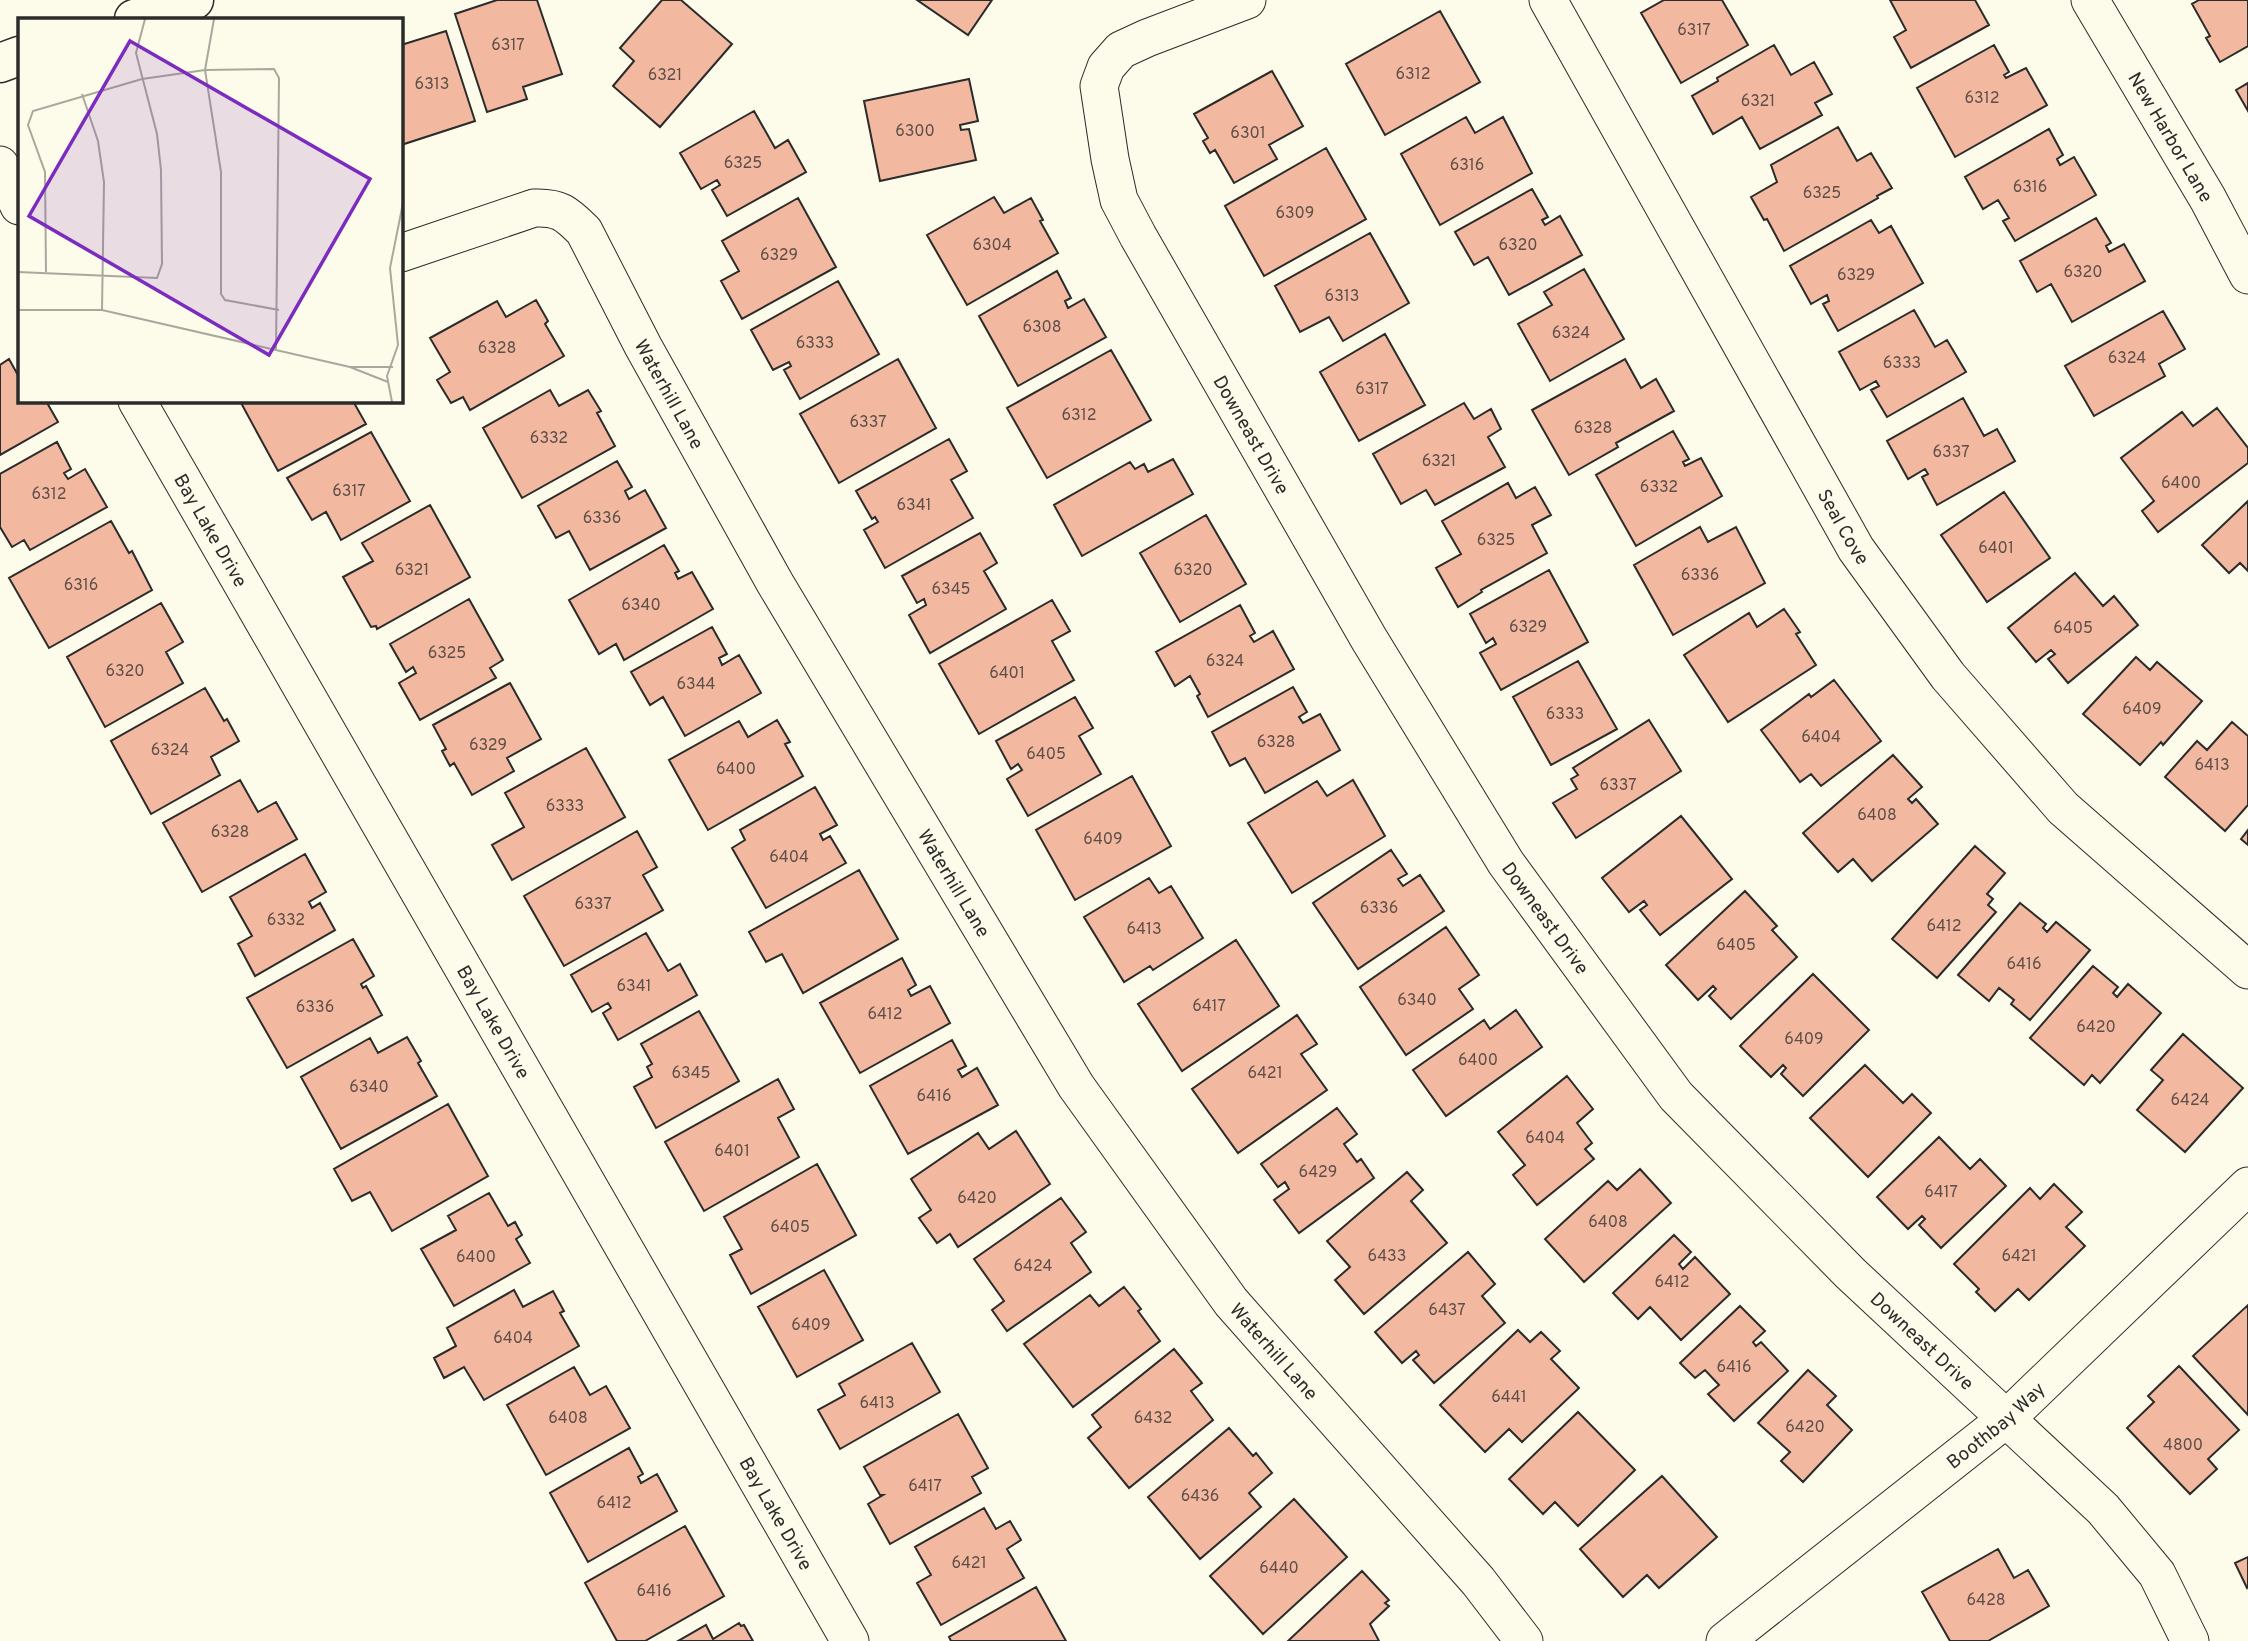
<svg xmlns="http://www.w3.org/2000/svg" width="2248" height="1641" viewBox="0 0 2248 1641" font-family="Overpass,sans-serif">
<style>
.building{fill:#f2b8a0;stroke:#2b2b2b;stroke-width:2}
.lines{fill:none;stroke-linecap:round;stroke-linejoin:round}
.street-casing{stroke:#2b2b2b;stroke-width:39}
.secondary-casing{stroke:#2b2b2b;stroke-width:41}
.street{stroke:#fdfbea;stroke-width:37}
.secondary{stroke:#fdfbea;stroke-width:38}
.labels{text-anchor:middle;stroke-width:5;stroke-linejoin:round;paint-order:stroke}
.number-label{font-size:16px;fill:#5d4e48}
.street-label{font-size:19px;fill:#2b2b2b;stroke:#fdfbea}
.inset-road{fill:none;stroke:#a9a89e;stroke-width:2}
.view{fill:#7b2cbf;fill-opacity:0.15;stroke:#7b2cbf;stroke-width:3.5}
.inset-edge{fill:none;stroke:#2b2b2b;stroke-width:3.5}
</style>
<rect width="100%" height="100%" fill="#fdfbea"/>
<!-- building -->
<path class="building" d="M497,0H537L562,74L523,87L527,99L487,112L455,14Z
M662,0H681L732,44L660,127L613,86L634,61L620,48Z
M917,0H992L968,35Z
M1664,0H1722L1748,45L1681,83L1641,13Z
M1890,0H1975L1989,25L1911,68L1894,37L1906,30Z
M2199,0H2248V46L2220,62L2206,38L2210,36L2192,4Z
M1440,11L1480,82L1385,135L1346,64Z
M446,31L475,121L401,145V45Z
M1774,45L1791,75L1814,62L1832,94L1815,103L1822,115L1760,149L1742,117L1713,134L1692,96L1718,81L1717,78Z
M1994,45L2009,72L2004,75L2006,78L2026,68L2047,105L1955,157L1917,88Z
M1272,71L1303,126L1269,145L1277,159L1234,183L1215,150L1210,153L1203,141L1208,138L1194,114Z
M969,79L978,121L960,125L961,130L969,129L976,160L880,181L864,101Z
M2248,83V111L2236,90Z
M754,111L775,148L788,140L806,172L727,216L712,190L720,185L717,180L701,189L680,153Z
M1466,117L1475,133L1503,117L1532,173L1440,225L1401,154Z
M1838,127L1857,161L1871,153L1892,188L1877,196L1878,198L1784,251L1767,219L1764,220L1751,197L1777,182L1771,165Z
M2049,129L2063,155L2057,159L2060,165L2074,157L2096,195L2015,241L2003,221L2009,218L1998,200L1983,209L1965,177Z
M1326,148L1366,219L1264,276L1225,206Z
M1532,189L1548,217L1542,220L1545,225L1560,216L1582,255L1509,295L1488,257L1474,265L1455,232Z
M994,197L1004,213L1031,198L1043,220L1040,221L1058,253L967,305L927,235Z
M798,198L836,267L742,319L721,281L739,271L722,241Z
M2096,218L2111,243L2106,246L2109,252L2124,244L2145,281L2072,322L2051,284L2037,292L2020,261Z
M1871,220L1879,233L1891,226L1923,283L1838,331L1823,304L1829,301L1827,295L1811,304L1790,266Z
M1370,233L1409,303L1343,341L1329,317L1300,332L1275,286Z
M1584,269L1624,339L1550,381L1518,324L1552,305L1544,292Z
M1057,271L1071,298L1065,301L1068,308L1084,299L1106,337L1018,386L979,316Z
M838,281L879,354L800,399L784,370L791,366L789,362L773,370L751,330Z
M536,300L548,321L545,324L564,356L470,410L463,397L451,403L437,380L450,372L430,338L497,301L506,317Z
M1914,310L1935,347L1947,340L1966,372L1887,417L1871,390L1879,386L1876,381L1860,390L1839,352Z
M2163,311L2185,349L2159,364L2165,376L2094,416L2065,366Z
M1385,334L1425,405L1359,441L1320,372Z
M1111,350L1151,420L1047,478L1007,408Z
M9,359L19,377V401H46L58,422L0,455V365Z
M898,359L936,428L839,483L800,414Z
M1625,359L1641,388L1656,379L1674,411L1616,443L1618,447L1569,475L1532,410Z
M550,390L559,406L588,390L601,411L597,413L615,446L522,498L483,428Z
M1963,398L1984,436L1997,429L2015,461L1937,505L1922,477L1928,474L1925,469L1908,479L1887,441Z
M240,401H353L366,424L278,471Z
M1464,403L1474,419L1491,409L1501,429L1488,437L1505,467L1435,505L1426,490L1401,504L1373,454Z
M2217,408L2248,448V463L2158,532L2142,511L2154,501L2121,458L2182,412L2193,426Z
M1673,431L1689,459L1683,462L1685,466L1701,458L1722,496L1636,546L1596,475Z
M371,432L410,501L341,540L326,512L312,520L287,478Z
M949,439L967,471L951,480L973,518L885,568L864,530L878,522L875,517L872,519L856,491Z
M57,442L71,469L64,473L68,479L85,469L107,507L30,550L24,540L12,547L0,527V474Z
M1173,459L1193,494L1082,556L1054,505L1130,462L1135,469L1144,464L1148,472Z
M617,461L632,487L625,491L629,499L645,490L666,528L590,570L569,531L556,538L538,506Z
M1508,483L1516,498L1535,487L1551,515L1532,525L1547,553L1481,590L1482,592L1458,607L1436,568L1461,554L1442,521Z
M2004,492L2050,558L1987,602L1941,535Z
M2248,501V571L2240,563L2229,573L2202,545Z
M430,505L470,577L377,629L376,626L371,627L343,577L373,561L362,543Z
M1206,515L1246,584L1180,622L1140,553Z
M111,521L129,553L132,551L152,590L49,648L9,578Z
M1700,527L1708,542L1736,527L1765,583L1673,635L1634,565Z
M980,533L997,563L984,571L1006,609L930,653L909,615L926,605L924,599L917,603L902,576Z
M664,545L679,571L675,573L678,579L692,572L713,609L624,660L616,644L599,654L569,600Z
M1549,570L1588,642L1501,690L1480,653L1496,644L1493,638L1486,643L1470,614Z
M2075,573L2103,606L2114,596L2138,625L2068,683L2048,659L2055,654L2051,650L2036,662L2008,628Z
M469,599L503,660L490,668L496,678L420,720L399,683L416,673L413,667L406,672L390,644Z
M1052,600L1070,631L1052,641L1074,680L979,734L939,664Z
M161,603L183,642L166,652L183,683L105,727L67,657Z
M1240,605L1255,633L1250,636L1254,642L1273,631L1294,669L1208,717L1197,696L1200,694L1190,676L1175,686L1156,652Z
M1784,609L1800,632L1796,634L1816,665L1728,722L1684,655L1749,613L1757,627Z
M712,627L727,654L719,658L722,665L739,655L761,693L685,736L663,697L650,705L631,672Z
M2136,657L2150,670L2157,662L2202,701L2163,745L2161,742L2140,765L2083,714Z
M1578,661L1617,729L1551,765L1513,697Z
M1834,680L1881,741L1821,786L1811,774L1800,782L1761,730L1809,694L1811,697Z
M510,683L541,739L507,758L514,771L472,795L454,763L450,766L442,751L446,749L433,725Z
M1293,687L1307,712L1299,717L1303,723L1320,714L1340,750L1265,793L1245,758L1230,766L1212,732Z
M205,688L224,721L227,719L239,741L211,757L220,775L151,814L111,741Z
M1075,697L1093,728L1079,736L1101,774L1028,816L1007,779L1022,770L1018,764L1011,769L996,741Z
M777,720L790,742L785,744L803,776L708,830L669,760L739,721L748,737Z
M1649,720L1681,771L1576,838L1553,803L1577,789L1571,779L1578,775L1573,768Z
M2232,722L2248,736V805L2225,831L2165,777L2197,741L2207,750Z
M586,748L625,817L512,880L492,845L524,827L505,793Z
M1893,755L1922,787L1908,799L1912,803L1916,799L1938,824L1872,881L1853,859L1838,872L1803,833Z
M1132,776L1171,846L1075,900L1036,830Z
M240,780L258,812L276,802L297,839L202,892L163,823Z
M1353,780L1385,836L1292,893L1248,823L1317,781L1327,796Z
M815,787L837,825L820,834L823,840L830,836L846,863L766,908L732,848L745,840L740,830Z
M1681,816L1732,879L1660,935L1640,910L1647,905L1644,901L1629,912L1602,878Z
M2248,830V845L2241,839Z
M637,831L657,867L643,875L663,910L564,966L524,896Z
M1975,846L2005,873L1987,894L1993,899L1988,905L1996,912L1937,978L1892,939Z
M1391,850L1407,874L1398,879L1403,886L1420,875L1444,911L1358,969L1313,903Z
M305,854L326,892L309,902L312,908L320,903L335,930L255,976L238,944L252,936L230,897Z
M859,870L898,939L803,993L782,954L766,962L749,932Z
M1149,878L1159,893L1171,886L1203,938L1153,970L1150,966L1124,982L1084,917Z
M1745,891L1777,926L1772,930L1797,957L1731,1019L1709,996L1716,989L1713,986L1698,1000L1666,965Z
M2020,903L2046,924L2043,928L2047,932L2056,922L2090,950L2030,1020L2011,1004L2014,1000L1999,988L1989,1001L1958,975Z
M1446,927L1479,975L1459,989L1473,1009L1406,1055L1360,987Z
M646,933L668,971L680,964L697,995L618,1040L603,1013L611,1008L608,1003L592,1012L571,975Z
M353,939L374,976L361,984L363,988L366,986L382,1015L287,1068L247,998Z
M1236,940L1279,1006L1182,1071L1138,1004Z
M902,958L916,985L908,990L911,996L930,986L950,1023L860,1073L820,1003Z
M2093,966L2118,987L2113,993L2117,997L2128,984L2161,1013L2100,1083L2092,1075L2084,1085L2030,1038Z
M1813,974L1869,1030L1803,1096L1781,1074L1786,1068L1783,1065L1771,1077L1740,1046Z
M1516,1010L1542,1047L1446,1116L1413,1070L1484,1020L1490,1029Z
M699,1011L739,1081L656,1128L634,1087L652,1077L647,1067L652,1064L641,1044Z
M1297,1015L1317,1044L1301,1054L1327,1090L1238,1153L1192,1089Z
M2183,1034L2243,1088L2185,1152L2137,1110L2163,1080L2151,1070Z
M407,1037L421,1061L418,1063L437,1096L341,1149L301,1077L370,1038L378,1053Z
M952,1040L966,1066L958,1070L962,1077L977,1068L998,1105L908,1154L870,1086Z
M1865,1065L1903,1103L1912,1094L1931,1113L1868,1177L1810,1118Z
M1567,1076L1593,1109L1577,1123L1592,1143L1585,1149L1594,1159L1537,1205L1513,1175L1525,1165L1498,1132Z
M778,1079L794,1109L778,1118L799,1157L704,1211L665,1142Z
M448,1104L488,1176L392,1231L370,1192L352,1201L334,1169Z
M1337,1108L1357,1134L1344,1144L1357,1162L1361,1159L1374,1178L1299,1233L1274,1200L1289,1189L1285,1182L1278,1187L1261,1164Z
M1016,1131L1050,1184L958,1247L950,1234L937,1243L919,1218L931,1210L911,1179L978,1133L989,1149Z
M1939,1137L1970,1169L1980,1159L2006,1186L1941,1248L1919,1225L1925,1219L1922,1216L1908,1229L1877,1197Z
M817,1164L856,1235L751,1294L730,1255L742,1249L724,1217Z
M1640,1169L1671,1203L1584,1282L1545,1239L1608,1181L1617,1190Z
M1407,1172L1423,1190L1411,1201L1447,1243L1364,1314L1335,1280L1350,1267L1327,1241Z
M2054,1184L2082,1212L2066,1227L2085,1246L2029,1300L2018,1289L1995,1311L1976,1292L1979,1289L1954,1264L2030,1188L2040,1199Z
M489,1193L508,1226L515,1222L522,1235L516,1239L530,1263L454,1306L421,1249L456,1230L448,1216Z
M1061,1198L1086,1232L1071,1243L1091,1272L1007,1331L992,1310L1004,1301L974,1259Z
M1674,1235L1691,1252L1679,1264L1683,1269L1695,1257L1730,1294L1681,1340L1650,1307L1638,1319L1613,1293Z
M1468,1252L1495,1284L1482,1296L1505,1323L1434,1383L1413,1360L1419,1355L1416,1351L1402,1363L1375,1332Z
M824,1270L863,1340L797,1377L758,1307Z
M1124,1287L1141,1309L1138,1311L1160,1341L1073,1407L1024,1344L1090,1295L1099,1306Z
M514,1290L523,1307L553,1291L564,1311L560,1313L579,1346L484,1400L464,1367L444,1378L434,1358L456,1346L447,1328Z
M2248,1305V1415L2193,1356Z
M1740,1306L1765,1331L1753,1342L1756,1346L1761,1342L1788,1371L1734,1421L1708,1394L1719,1385L1705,1370L1695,1378L1680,1363Z
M1518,1330L1530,1342L1541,1332L1560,1351L1551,1359L1579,1388L1522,1442L1509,1429L1485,1452L1440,1405Z
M912,1343L940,1392L840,1449L818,1410L845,1395L839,1384Z
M1174,1349L1202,1383L1191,1391L1213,1420L1129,1488L1088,1438L1101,1427L1092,1415Z
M2179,1366L2239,1430L2208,1459L2217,1469L2190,1494L2127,1428L2154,1402L2148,1396Z
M574,1367L590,1395L606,1386L630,1428L546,1475L507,1405Z
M1808,1370L1836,1396L1827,1405L1852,1430L1803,1482L1781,1461L1790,1452L1758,1423Z
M1578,1412L1635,1470L1578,1526L1555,1502L1543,1514L1509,1479Z
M958,1414L988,1468L972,1477L981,1493L890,1544L868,1504L883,1495H880L864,1467Z
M1229,1428L1253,1456L1256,1453L1272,1473L1249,1493L1261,1507L1200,1559L1148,1497Z
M629,1448L643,1474L638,1477L641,1483L657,1474L677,1511L588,1562L550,1493Z
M1662,1476L1717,1537L1659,1588L1647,1575L1623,1597L1580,1549Z
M1294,1499L1347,1557L1263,1634L1210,1576Z
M984,1508L996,1529L1010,1521L1021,1540L1007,1549L1024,1578L941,1625L917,1583L931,1575L915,1547Z
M685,1526L724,1596L645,1641H617L585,1583Z
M1998,1549L2014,1578L2028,1570L2049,1606L1988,1641H1950L1922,1592Z
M2248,1557V1587L2247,1588L2235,1563Z
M1362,1571L1389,1600L1385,1603L1389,1606L1370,1624L1379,1641H1288Z
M1036,1587L1066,1641H951L949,1637Z
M739,1623L741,1626L744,1625L753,1641H678L706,1625L713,1639Z"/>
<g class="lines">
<defs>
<g id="street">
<path id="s1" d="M1247,0L1147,38L1121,50L1106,67L1099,86L1110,159L1119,200L1138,236L1369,639L1506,863L1676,1096L1850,1273L2103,1509L2157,1574L2190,1641"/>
<path id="s2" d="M1548,0L1856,549L1948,676L2063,808L2248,970"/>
<path id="s3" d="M2090,0L2208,199L2248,275"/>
<path d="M0,165L19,206"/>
<path id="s4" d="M401,253L534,208C559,207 566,213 584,231L643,346L775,583L1076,1086L1231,1302L1478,1581L1524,1641"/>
<path id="s5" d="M137,401L850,1641"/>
<path id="s6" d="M1725,1641L2006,1419L2248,1186"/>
</g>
<path id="secondary" d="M134,19L194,0
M0,63L19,56"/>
</defs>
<!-- street casing -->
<use href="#street" class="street-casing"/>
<!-- secondary casing -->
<use href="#secondary" class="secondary-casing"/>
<!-- street -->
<use href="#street" class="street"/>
<!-- secondary -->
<use href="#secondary" class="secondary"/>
</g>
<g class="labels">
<!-- number labels -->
<g class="number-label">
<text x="1694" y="35">6317</text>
<text x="508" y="50">6317</text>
<text x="1413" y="79">6312</text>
<text x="665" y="80">6321</text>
<text x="432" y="89">6313</text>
<text x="1982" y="103">6312</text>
<text x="1758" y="106">6321</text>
<text x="915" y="136">6300</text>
<text x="1248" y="138">6301</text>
<text x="743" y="168">6325</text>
<text x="1467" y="170">6316</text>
<text x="2030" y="192">6316</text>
<text x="1822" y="198">6325</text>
<text x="1295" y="218">6309</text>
<text x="992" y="250">6304</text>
<text x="1518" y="250">6320</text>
<text x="779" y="260">6329</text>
<text x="2083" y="277">6320</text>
<text x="1856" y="280">6329</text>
<text x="1342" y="301">6313</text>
<text x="1042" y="332">6308</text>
<text x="1571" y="338">6324</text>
<text x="815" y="348">6333</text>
<text x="497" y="353">6328</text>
<text x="2127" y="363">6324</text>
<text x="1902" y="368">6333</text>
<text x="1372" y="394">6317</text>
<text x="1079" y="420">6312</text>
<text x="868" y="427">6337</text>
<text x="1593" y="433">6328</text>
<text x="549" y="443">6332</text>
<text x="1951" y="457">6337</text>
<text x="1439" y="466">6321</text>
<text x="2181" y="488">6400</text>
<text x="1659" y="492">6332</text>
<text x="349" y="496">6317</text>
<text x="49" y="499">6312</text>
<text x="914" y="510">6341</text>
<text x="602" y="523">6336</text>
<text x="1496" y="545">6325</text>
<text x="1996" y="553">6401</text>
<text x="412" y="575">6321</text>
<text x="1193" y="575">6320</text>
<text x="1700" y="580">6336</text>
<text x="81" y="590">6316</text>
<text x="951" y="594">6345</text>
<text x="641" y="610">6340</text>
<text x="1528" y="632">6329</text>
<text x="2073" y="633">6405</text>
<text x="447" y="658">6325</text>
<text x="1225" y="666">6324</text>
<text x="125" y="676">6320</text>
<text x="1007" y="678">6401</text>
<text x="696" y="689">6344</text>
<text x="2142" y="714">6409</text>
<text x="1565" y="719">6333</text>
<text x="1821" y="742">6404</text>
<text x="1276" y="747">6328</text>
<text x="488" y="750">6329</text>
<text x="170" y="755">6324</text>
<text x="1046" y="759">6405</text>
<text x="2212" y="770">6413</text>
<text x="736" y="774">6400</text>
<text x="1618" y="790">6337</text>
<text x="565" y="811">6333</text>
<text x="1877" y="820">6408</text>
<text x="230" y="837">6328</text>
<text x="1103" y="844">6409</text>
<text x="789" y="862">6404</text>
<text x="593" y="909">6337</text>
<text x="1379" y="913">6336</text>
<text x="286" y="925">6332</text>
<text x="1944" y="931">6412</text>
<text x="1144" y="934">6413</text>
<text x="1736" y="950">6405</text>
<text x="2024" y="969">6416</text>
<text x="634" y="991">6341</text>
<text x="1417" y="1005">6340</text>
<text x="1209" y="1011">6417</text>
<text x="315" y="1012">6336</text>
<text x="885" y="1019">6412</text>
<text x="2096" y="1032">6420</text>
<text x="1804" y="1044">6409</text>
<text x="1478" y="1065">6400</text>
<text x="691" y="1078">6345</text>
<text x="1265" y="1078">6421</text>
<text x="369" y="1092">6340</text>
<text x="934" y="1101">6416</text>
<text x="2190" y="1105">6424</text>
<text x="1545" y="1143">6404</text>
<text x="732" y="1156">6401</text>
<text x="1318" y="1177">6429</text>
<text x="1941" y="1197">6417</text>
<text x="977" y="1203">6420</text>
<text x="1608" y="1227">6408</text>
<text x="790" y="1232">6405</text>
<text x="1387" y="1261">6433</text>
<text x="2019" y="1261">6421</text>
<text x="476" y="1262">6400</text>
<text x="1033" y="1271">6424</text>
<text x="1672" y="1287">6412</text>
<text x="1447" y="1315">6437</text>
<text x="811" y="1330">6409</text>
<text x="513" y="1343">6404</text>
<text x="1734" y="1372">6416</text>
<text x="1509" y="1402">6441</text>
<text x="877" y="1408">6413</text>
<text x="568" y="1423">6408</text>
<text x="1153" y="1423">6432</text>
<text x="1805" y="1432">6420</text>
<text x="2183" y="1450">4800</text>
<text x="925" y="1491">6417</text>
<text x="1200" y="1501">6436</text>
<text x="614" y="1508">6412</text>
<text x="969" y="1568">6421</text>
<text x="1279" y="1573">6440</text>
<text x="654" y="1596">6416</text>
<text x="1986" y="1605">6428</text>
</g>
<!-- street labels -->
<g class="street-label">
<text dy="7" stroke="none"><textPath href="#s3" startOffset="159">New Harbor Lane</textPath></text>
<text dy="7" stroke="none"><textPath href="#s4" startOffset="382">Waterhill Lane</textPath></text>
<text dy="7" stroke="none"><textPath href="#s1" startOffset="564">Downeast Drive</textPath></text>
<text dy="7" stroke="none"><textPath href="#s2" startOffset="604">Seal Cove</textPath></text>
<text dy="7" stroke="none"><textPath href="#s5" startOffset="149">Bay Lake Drive</textPath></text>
<text dy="7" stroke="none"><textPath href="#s4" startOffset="948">Waterhill Lane</textPath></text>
<text dy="7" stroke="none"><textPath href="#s1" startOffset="1130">Downeast Drive</textPath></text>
<text dy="7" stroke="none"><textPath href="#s5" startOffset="716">Bay Lake Drive</textPath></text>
<text dy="7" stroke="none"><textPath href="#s1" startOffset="1698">Downeast Drive</textPath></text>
<text dy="7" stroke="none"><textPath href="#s4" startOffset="1516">Waterhill Lane</textPath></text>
<text dy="7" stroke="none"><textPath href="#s6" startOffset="346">Boothbay Way</textPath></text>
<text dy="7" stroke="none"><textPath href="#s5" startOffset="1283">Bay Lake Drive</textPath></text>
</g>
</g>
<!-- overview -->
<g transform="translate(18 18)">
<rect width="385" height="385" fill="#fdfbea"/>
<path class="inset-road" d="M196,1L187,52L203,154V276L207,282L261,292M64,76L80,123L86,164L84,292M0,254L139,260L144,246L143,152L139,116L118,35L127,1M28,254L27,154L10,107L15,93L124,61L187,52L256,51L261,60L258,331M0,292H84L332,349L370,364M332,349H375M374,384L369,358L380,327L372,250L385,185"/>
<path class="view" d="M112,23L352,161L251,337L11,198Z"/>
<rect width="385" height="385" class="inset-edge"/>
</g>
</svg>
